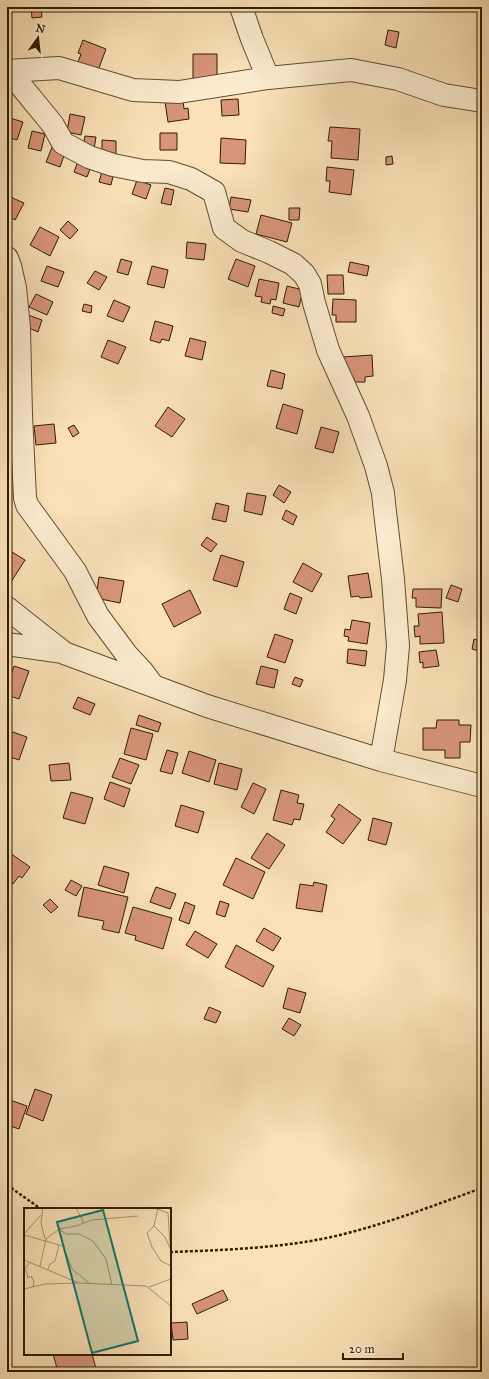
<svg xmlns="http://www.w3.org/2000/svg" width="489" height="1379" viewBox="0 0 489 1379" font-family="'IM FELL Great Primer',serif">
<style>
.building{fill:#d89579;stroke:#2f1d05}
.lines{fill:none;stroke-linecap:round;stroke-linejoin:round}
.minor-casing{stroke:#624e32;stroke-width:24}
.path{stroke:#2f1d05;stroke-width:2.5;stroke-dasharray:3 2;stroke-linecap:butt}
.minor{stroke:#fcecd0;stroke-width:22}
.inset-road{fill:none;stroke:#a99370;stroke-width:1}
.view{fill:#0f766e;fill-opacity:0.15;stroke:#0f766e;stroke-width:2}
.inset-edge{fill:none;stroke:#2f1d05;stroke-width:2}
</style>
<rect width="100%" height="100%" fill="#fae1b7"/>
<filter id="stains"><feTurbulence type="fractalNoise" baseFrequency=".005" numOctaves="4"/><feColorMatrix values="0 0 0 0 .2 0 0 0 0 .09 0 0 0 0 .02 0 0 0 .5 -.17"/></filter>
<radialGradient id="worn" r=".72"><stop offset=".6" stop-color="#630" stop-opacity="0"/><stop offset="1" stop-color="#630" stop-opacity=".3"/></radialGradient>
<!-- building -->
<path class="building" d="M31,7H41L42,17L32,18Z
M388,30L399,32L396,48L385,45Z
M83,40L106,49L97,73L77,65L81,54L78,53Z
M193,54H217V79H193Z
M238,99L239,115L222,116L221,100Z
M183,100L184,109L188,108L189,119L168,122L165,102Z
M70,114L85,117L81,135L67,132Z
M7,117L23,122L17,140L7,137Z
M330,127L360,129L358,160L331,158L332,141H328Z
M32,131L45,134L41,151L28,148Z
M160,133H177V150H160Z
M85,136L96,137L94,149L83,147Z
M221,138L246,140L245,164L220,163Z
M102,140L116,141V157H102Z
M53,145L66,150L60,167L46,162Z
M392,156L393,164L386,165V157Z
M79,159L92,164L87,177L74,172Z
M327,167L354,170L351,195L329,192L330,181H326Z
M103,168L114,172L111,185L99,182Z
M137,180L151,185L146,199L132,194Z
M165,188L174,190L171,205L161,203Z
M8,196L24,203L15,220L7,215Z
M231,197L251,200L248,212L229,209Z
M289,208H300L299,220H289Z
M261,215L292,223L287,242L256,234Z
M68,221L78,230L70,239L60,230Z
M40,227L59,237L50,256L30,245Z
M187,242L206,244L204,260L186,258Z
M121,259L132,262L128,275L117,272Z
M236,259L255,266L248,287L228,279Z
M350,262L369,266L367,276L348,272Z
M47,266L64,272L58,287L41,281Z
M152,266L168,270L164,288L147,284Z
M95,271L107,277L99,290L87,283Z
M327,275H343L344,294H328Z
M259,279L279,283L276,300L271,299L270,304L261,302L262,297L255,296Z
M287,286L303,290L299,307L283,303Z
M36,294L53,302L47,315L29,307Z
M333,299L356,300V322H336V315H332Z
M114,300L130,307L123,322L107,316Z
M84,304L92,306L91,313L82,311Z
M273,306L285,309L283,316L272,313Z
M28,315L42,320L38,332L24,326Z
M155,321L173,326L169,341L162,339L160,343L150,340Z
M7,332H9L10,348H7Z
M190,338L206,342L202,360L185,356Z
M108,340L126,347L118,364L101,357Z
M372,355L373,376L365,377V382H354V378H344L343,357Z
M271,370L285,374L282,389L267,386Z
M479,390H482V401Z
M283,404L303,410L297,434L276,428Z
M7,406L18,409L12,429L7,428Z
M168,407L185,419L172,437L155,426Z
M54,424L56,443L36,445L34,426Z
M74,425L79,433L73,437L68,428Z
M321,427L339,432L333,453L315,448Z
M7,436L10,437L7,447Z
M279,485L291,492L284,503L273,495Z
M247,493L266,496L262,515L244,511Z
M216,503L229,506L226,522L212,519Z
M286,510L297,516L293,525L282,519Z
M207,537L217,544L211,552L201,545Z
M12,552L25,560L11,582L7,579V560Z
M221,555L244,562L237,587L213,580Z
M303,563L322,574L312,592L293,582Z
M368,573L372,597L360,598L359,596L351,597L348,576Z
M99,577L124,581L120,603L96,598Z
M451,585L462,589L458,602L446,598Z
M413,589H442L441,608L416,607V598H412Z
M190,590L201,613L174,627L162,604Z
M290,593L302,598L296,614L284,609Z
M442,612L444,643L420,644V636L415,637L414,626H419L418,614Z
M352,620L370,623L367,644L348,641L349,637L344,636L345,629L350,630Z
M275,634L293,640L285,663L267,657Z
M474,639L482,642V652L472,649Z
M348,649L367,651L365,666L347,663Z
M436,650L439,666L423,668V662L420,663L419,652Z
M14,666L29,671L19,699L7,695V681H9Z
M261,666L278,670L274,688L256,684Z
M295,677L303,680L300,687L292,684Z
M78,697L95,704L90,715L73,708Z
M139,715L161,723L158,732L136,725Z
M437,720H459V725H471L470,742H460V758H445V750H423V728H436Z
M131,728L153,734L146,760L124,754Z
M7,730L27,737L19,760L7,756Z
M167,750L178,753L172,774L160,771Z
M189,751L216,760L209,782L182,773Z
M120,758L139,765L131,784L112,777Z
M69,763L71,780L51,781L49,765Z
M219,763L242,769L237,790L214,784Z
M110,782L130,789L124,807L104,799Z
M253,783L266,789L254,814L241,807Z
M281,790L299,795L297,803L304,804L300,820L294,819L292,825L273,820Z
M71,792L93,798L85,824L63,818Z
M339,804L361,820L343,844L326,832L335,819L331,816Z
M181,805L204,812L198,833L175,826Z
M373,818L392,823L386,845L368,840Z
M267,833L285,845L269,869L251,858Z
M7,851L30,867L22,878L19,876L13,884L7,880Z
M236,858L265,872L253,899L223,885Z
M104,866L129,873L124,893L98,885Z
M71,880L82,886L76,896L65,890Z
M314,882L327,885L322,912L296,908L300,884L313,886Z
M84,887L128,897L119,933L102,929L104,921L78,916Z
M156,887L176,894L170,909L150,902Z
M50,899L58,907L51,913L43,905Z
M220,901L229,904L225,917L216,914Z
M185,902L195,906L189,924L179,920Z
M133,907L172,918L163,949L135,940L136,936L125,933Z
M264,928L281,938L273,951L256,941Z
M195,931L217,944L208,958L186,945Z
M236,945L274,966L263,987L225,967Z
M288,988L306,993L300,1013L283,1008Z
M209,1007L221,1012L216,1023L204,1019Z
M289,1018L301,1025L294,1036L282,1029Z
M35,1089L52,1095L43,1121L26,1114Z
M7,1099L27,1106L19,1129L7,1125Z
M223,1290L228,1300L197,1314L192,1304Z
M187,1322L188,1339L173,1340L171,1323Z
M53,1354H92L97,1372H58Z"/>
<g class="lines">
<defs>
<path id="minor" d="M241,7L252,39L268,78
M8,70L53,125L63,143L89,157L113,165L143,171L169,172L191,179L214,192L224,228L242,241L269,252L293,264L304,274L310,284L314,303L328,350L358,416L376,466L383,493L385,512L393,579L398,646L395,680L381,760
M7,71L59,68L133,90L179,92L268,78L351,70L398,79L444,95L482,101
M7,258L10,266L15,288L19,328L21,415L25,498L27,505L75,571L98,616L127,655L142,671L151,683
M7,608L64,653L207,706L381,760L482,786
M7,644L63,652"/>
</defs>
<!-- minor casing -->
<use href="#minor" class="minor-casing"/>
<!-- path -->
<path class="path" d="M7,1185L41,1209
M170,1252C226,1250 286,1248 340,1235C389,1223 435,1205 482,1188"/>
<!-- minor -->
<use href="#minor" class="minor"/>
</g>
<!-- overview -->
<g transform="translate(24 1208)">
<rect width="147" height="147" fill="#fae1b7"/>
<path class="inset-road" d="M19,0L17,15L21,31M52,0L60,15M134,0L130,18L123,25L128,39L137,53L147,58M133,1L144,5L147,51M130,18L141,29L146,40M35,21L42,26H55L69,33L82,51L88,77M0,26L17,7M0,27L39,38L48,61L65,75M0,52L55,75L122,78L147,98M6,54L0,62H2L4,70L7,68L10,74L9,79M16,58L22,31L35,21L52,18L68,12L114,8M24,61L26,56L31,53L35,37M125,79L147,71M0,81L21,76L54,75"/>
<path class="view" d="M79,2L114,133L68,145L33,14Z"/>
<rect width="147" height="147" class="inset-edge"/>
</g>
<!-- margin -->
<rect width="489" height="1379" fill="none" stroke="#fae1b7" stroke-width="24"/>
<rect x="8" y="8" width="473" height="1363" fill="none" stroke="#2f1d05" stroke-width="2"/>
<rect x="12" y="12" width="465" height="1355" fill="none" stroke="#2f1d05"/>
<!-- north arrow -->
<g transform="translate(38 38) rotate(15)" stroke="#fcecd0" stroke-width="3" paint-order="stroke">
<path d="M0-3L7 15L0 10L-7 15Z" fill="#2f1d05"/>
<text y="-6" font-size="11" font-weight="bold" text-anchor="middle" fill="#2f1d05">N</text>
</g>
<!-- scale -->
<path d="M343 1353v6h60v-6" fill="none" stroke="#2f1d05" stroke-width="2"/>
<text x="349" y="1353" font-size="12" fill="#2f1d05" stroke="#fcecd0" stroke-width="3" paint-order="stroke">20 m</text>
<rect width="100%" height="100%" filter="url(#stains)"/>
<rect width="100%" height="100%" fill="url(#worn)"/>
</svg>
